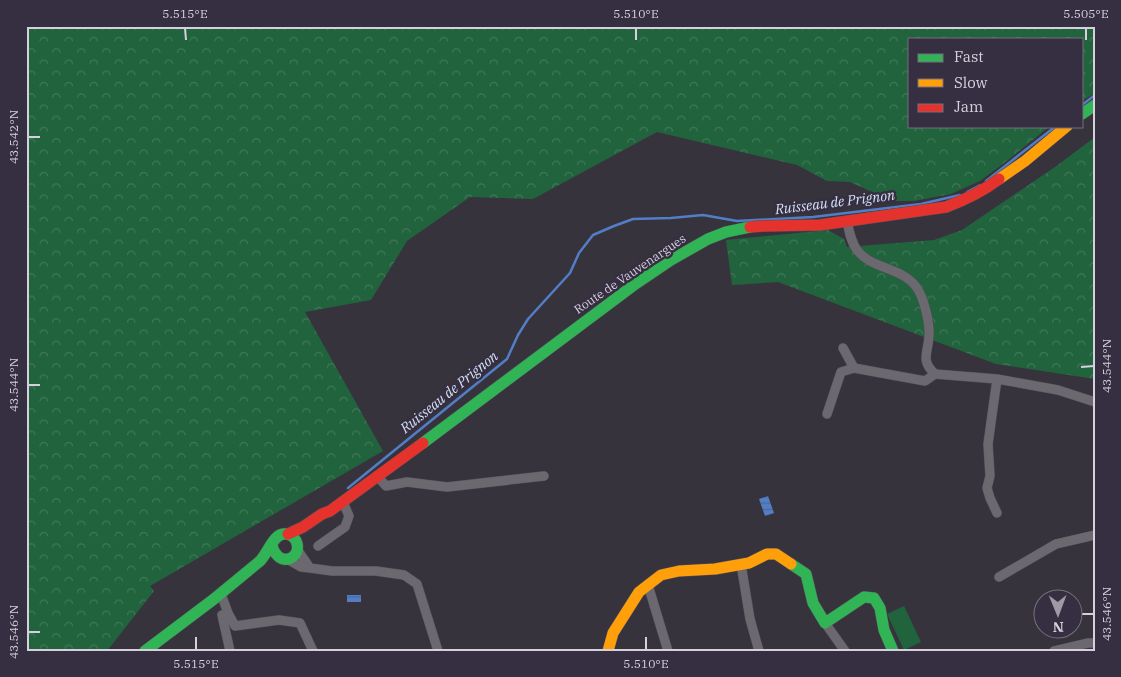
<svg xmlns="http://www.w3.org/2000/svg" width="1121" height="677" viewBox="0 0 1121 677" font-family="'IBM Plex Serif',serif">
<style>
.grass{fill:#21633d}
.forest{fill:url(#forest-crowns)}
.water{fill:url(#water-rules)}
.lines{fill:none;stroke-linecap:round;stroke-linejoin:round}
.stream{stroke:#527ec5;stroke-width:2.5}
.street-casing{stroke:#534f58;stroke-width:10}
.fast-casing{stroke:#534f58;stroke-width:12}
.slow-casing{stroke:#534f58;stroke-width:12}
.jam-casing{stroke:#534f58;stroke-width:12}
.street{stroke:#6b696f;stroke-width:9}
.fast{stroke:#30b455;stroke-width:11}
.slow{stroke:#ff9f0a;stroke-width:11}
.jam{stroke:#e5322d;stroke-width:11}
.ticks{fill:none;stroke:#d5d0dc;stroke-width:2}
.labels{text-anchor:middle;stroke-width:5;stroke-linejoin:round;paint-order:stroke}
.street-label{font-size:12px;fill:#d5d0dc;stroke:#362f41}
.water-label{font-size:14px;font-style:italic;fill:#d3e0f5;stroke:#362f41}
.neatline{fill:none;stroke:#d5d0dc;stroke-width:2}
.ticks-label{font-size:12px;text-anchor:middle;fill:#d5d0dc}
</style>
<defs>
<pattern id="forest-crowns" width="20" height="18" patternUnits="userSpaceOnUse" patternTransform="scale(1.25)"><rect width="20" height="18" fill="#21633d"/><path d="M2 6a3 3 0 1 1 6 0M12 15a3 3 0 1 1 6 0" fill="none" stroke="#407858"/></pattern>
<pattern id="water-rules" width="6" height="5" patternUnits="userSpaceOnUse" patternTransform="scale(1.25)"><rect width="6" height="5" fill="#527ec5"/><path d="M0 2.5h6" fill="none" stroke="#4c6897"/></pattern>
</defs>
<rect width="100%" height="100%" fill="#37333d"/>
<!-- grass -->
<path class="grass" d="M904,606L921,642L904,650L887,614Z"/>
<!-- forest -->
<path class="forest" d="M26,26H1095V93L1082,101V39H910V126H1050L1008,160L980,181L951,194L914,201H892L850,182L827,181L797,165L657,132L533,199L470,197L407,241L371,300L305,312L383,451L150,586L154,591L107,651H26Z
M1095,137V379L996,364L778,282L732,285L726,240L828,230L844,239L847,247L934,240L962,230L1055,167Z"/>
<!-- water -->
<path class="water" d="M768,496L774,513L765,516L759,499Z
M347,595H361V602H347Z"/>
<g class="lines">
<!-- stream -->
<path class="stream" d="M1082,105L1095,95
M986,181L1056,126
M967,192L980,185
M348,488L507,359L518,335L528,319L570,273L579,253L593,235L614,226L633,219L671,218L703,215L737,221L813,217L921,204L960,195"/>
<defs>
<path id="street" d="M847,221C849,231 851,242 857,250C872,270 903,267 917,288C924,298 930,324 929,336C928,354 920,360 935,374L997,379L1058,390L1095,402
M843,348L854,368L925,381L935,374
M997,379L988,444L990,476L987,488L990,498L997,513
M827,414L841,372L854,368
M378,477L386,486L407,482L447,487L544,476
M318,546L345,527L349,516L343,502
M297,549L310,568
M287,559L301,567L310,568L332,571H376L404,575L417,584L438,651
M741,564L750,619L759,651
M999,577L1056,544L1095,535
M648,585L668,651
M221,594L228,613L235,626L279,620L300,623L313,651
M228,613L222,615L230,651
M825,623L845,651
M1054,651L1088,643H1095"/>
<path id="fast" d="M1082,114L1095,105
M423,443L634,285L671,260L708,239L726,232L750,227
M791,564L806,574L813,603L825,623L864,597L874,598L880,608L884,630L893,651
M145,651L214,599L260,561C268,553 274,532 286,534C298,535 302,552 291,558C281,563 273,553 272,544"/>
<path id="slow" d="M999,179L1025,161L1067,126
M608,651L613,633L639,592L661,575L679,571L715,569L749,563L767,554H776L791,564"/>
<path id="jam" d="M750,227L763,226L820,225L946,207C965,200 983,191 999,179
M288,534L303,527L322,514L330,511L423,443"/>
</defs>
<!-- street casing -->
<use href="#street" class="street-casing"/>
<!-- fast casing -->
<use href="#fast" class="fast-casing"/>
<!-- slow casing -->
<use href="#slow" class="slow-casing"/>
<!-- jam casing -->
<use href="#jam" class="jam-casing"/>
<!-- street -->
<use href="#street" class="street"/>
<!-- fast -->
<use href="#fast" class="fast"/>
<!-- slow -->
<use href="#slow" class="slow"/>
<!-- jam -->
<use href="#jam" class="jam"/>
</g>
<!-- ticks -->
<path class="ticks" d="M185,28L186,40M636,28V40M1086,28V40M28,137H40M1081,367L1094,366M28,385H40M1081,614H1094M28,632H40M196,637V650M646,637V650"/>
<g class="labels">
<!-- street labels -->
<g class="street-label">
<text transform="translate(630 274) rotate(-34)" y="4">Route de Vauvenargues</text>
</g>
<!-- water labels -->
<g class="water-label">
<text transform="translate(835 202) rotate(-7)" y="5">Ruisseau de Prignon</text>
<text transform="translate(449 392) rotate(-39)" y="5">Ruisseau de Prignon</text>
</g>
</g>
<!-- border -->
<rect width="1121" height="677" fill="none" stroke="#362f41" stroke-width="55"/>
<!-- legend -->
<rect x="908" y="38" width="175" height="90" fill="#362f41" stroke="#766f7f"/>
<rect x="918" y="54" width="25" height="8" fill="#30b455" stroke="#766f7f"/>
<text x="954" y="62" font-size="15" fill="#d5d0dc">Fast</text>
<rect x="918" y="79" width="25" height="8" fill="#ff9f0a" stroke="#766f7f"/>
<text x="954" y="88" font-size="15" fill="#d5d0dc">Slow</text>
<rect x="918" y="104" width="25" height="8" fill="#e5322d" stroke="#766f7f"/>
<text x="954" y="112" font-size="15" fill="#d5d0dc">Jam</text>
<!-- north arrow -->
<g transform="translate(1058 614) rotate(179)"><circle r="24" fill="#362f41" stroke="#766f7f"/>
<path d="M0-4L9 19L0 12L-9 19Z" fill="#9e99a4"/>
<text y="-8" font-size="14" font-weight="bold" text-anchor="middle" fill="#d5d0dc">N</text>
</g>
<rect x="28" y="28" width="1066" height="622" class="neatline"/>
<g class="ticks-label">
<text x="185" y="18">5.515°E</text>
<text x="636" y="18">5.510°E</text>
<text x="1086" y="18">5.505°E</text>
<text transform="translate(14 137) rotate(-90)" y="4">43.542°N</text>
<text transform="translate(1107 366) rotate(-90)" y="4">43.544°N</text>
<text transform="translate(14 385) rotate(-90)" y="4">43.544°N</text>
<text transform="translate(1107 614) rotate(-90)" y="4">43.546°N</text>
<text transform="translate(14 632) rotate(-90)" y="4">43.546°N</text>
<text x="196" y="668">5.515°E</text>
<text x="646" y="668">5.510°E</text>
</g>
</svg>
